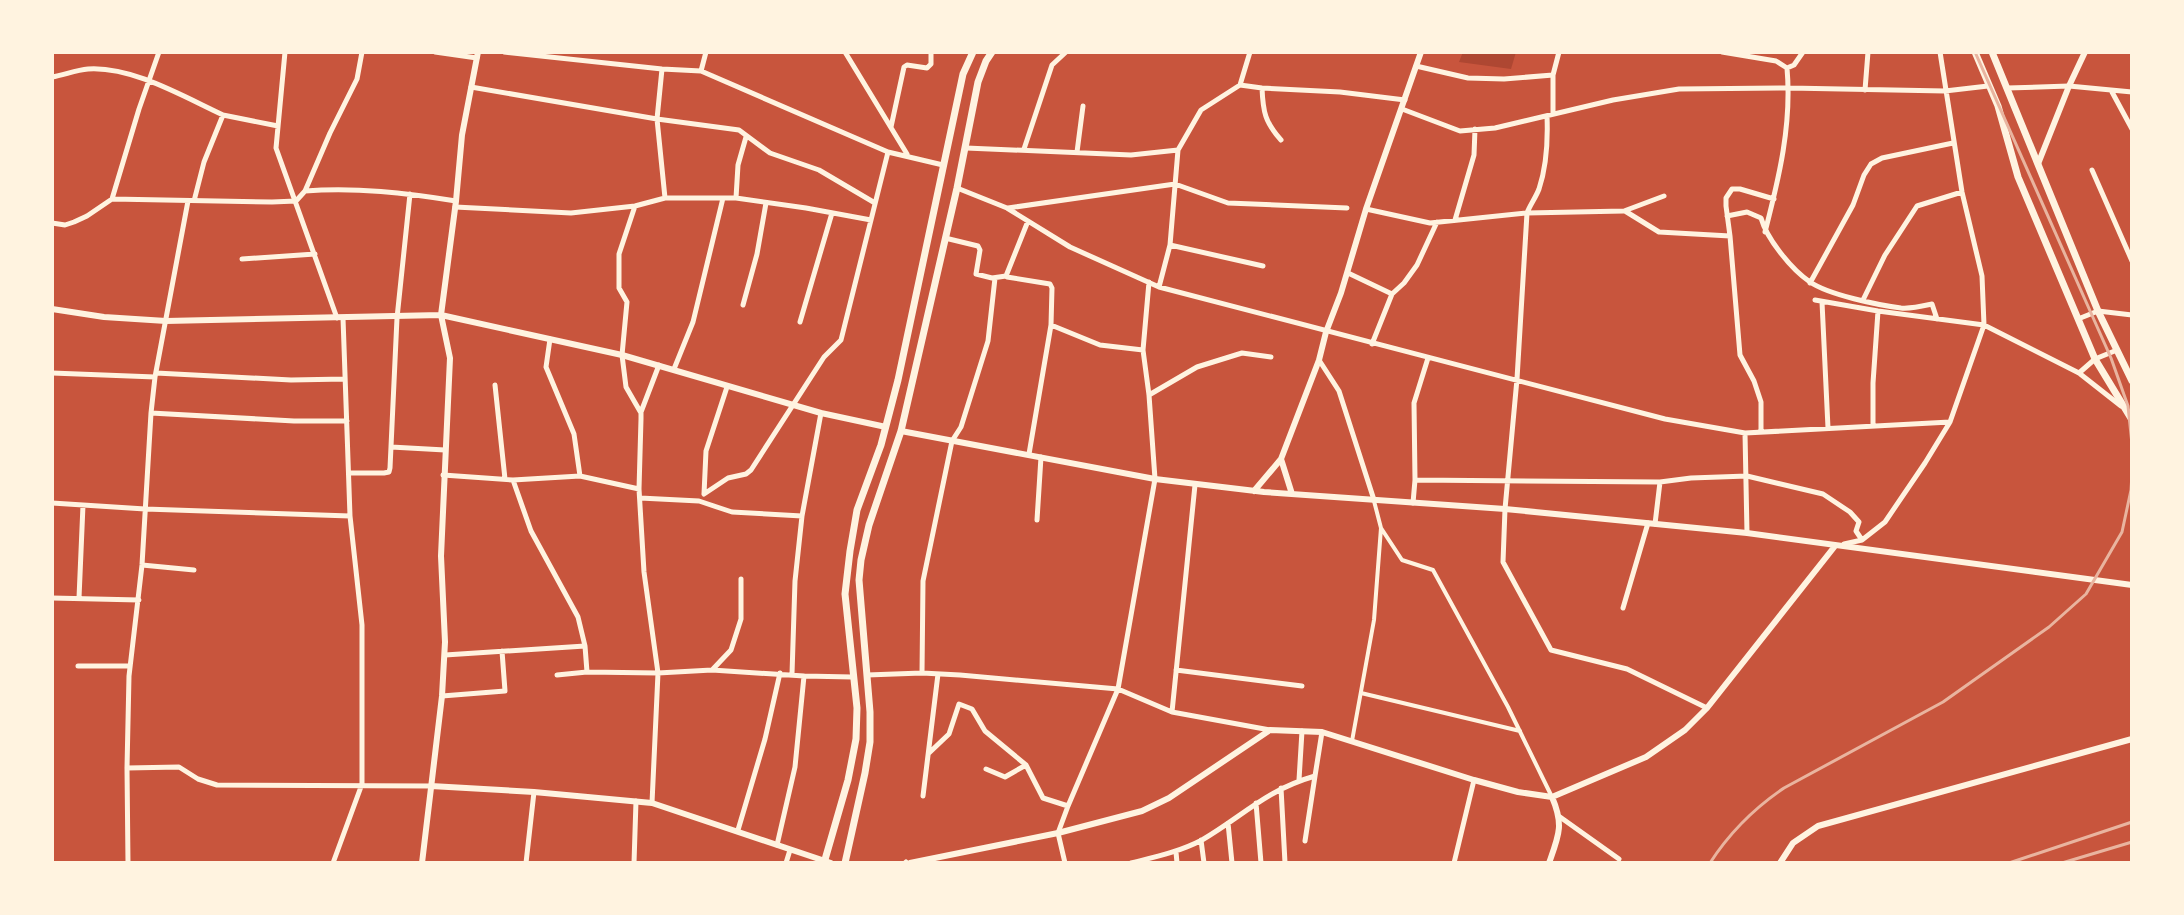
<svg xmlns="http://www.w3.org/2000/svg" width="2184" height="915" viewBox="0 0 2184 915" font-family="Rubik,sans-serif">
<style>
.green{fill:#ae4732}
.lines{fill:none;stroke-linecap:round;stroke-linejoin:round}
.pedestrian{stroke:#fff3e0;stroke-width:4}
.minor{stroke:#fff3e0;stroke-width:5}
.tertiary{stroke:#fff3e0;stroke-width:6}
.secondary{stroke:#fff3e0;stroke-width:7}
.primary{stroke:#fff3e0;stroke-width:7}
.rail{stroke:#e9b49f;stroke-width:3}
</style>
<rect width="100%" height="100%" fill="#c8553d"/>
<!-- green -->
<path class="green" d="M1463,52H1516L1511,69L1459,62Z"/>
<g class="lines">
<!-- pedestrian -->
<path class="pedestrian" d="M1381,528L1402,560L1433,570L1508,707L1551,795
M1361,693L1520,731
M1352,741L1374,620L1381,528L1374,501"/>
<!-- minor -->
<path class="minor" d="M285,52L276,148L337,318
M435,52L477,58
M504,52L662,69L701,71L888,152L943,165
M845,52L907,154
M1722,52L1776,61L1787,68
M1416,66L1468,78L1504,79L1553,75L1559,52
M1787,68L1794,65L1803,52
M662,69L657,119L665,198
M701,71L706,52
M1553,75V114
M52,77C64,75 76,70 88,69C132,66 184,97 223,115
M1240,85L1250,52
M471,87L657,119L739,130L770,153L819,170L875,203
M1262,88C1263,112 1265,122 1281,140
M2007,88L2069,86L2132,92
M1865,90L1868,52
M2112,92L2132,129
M1402,109L1460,131L1495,128L1613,100L1679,89L1789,88L1945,91L1988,86
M1547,116C1548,141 1547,165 1539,189C1536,197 1530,205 1527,213L1517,379L1505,509L1503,562L1551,650L1627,669L1707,708
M891,127L904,67L907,65L927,68L931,64V52
M966,148L1131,155L1178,150
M1024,149L1052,65L1066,52
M1077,152L1083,106
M2092,170L2132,261
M957,188L1007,208L1070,247L1159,287L1665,419L1745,433L1950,422
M305,191L330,133L357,79L362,52
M736,198L738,165L746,137
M112,199L139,109L159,52
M194,201L204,162L223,115L278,126
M635,206L619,254V288L627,302L622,355L626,387L641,413V419L639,489L644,572L658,673L652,803
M455,207L571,213L635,206L665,198H736L806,208L871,220L888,152
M1008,208L1175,184L1228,203L1347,208
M1366,209L1430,223L1527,213L1624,211L1664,196
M1625,211L1659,232L1730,236
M1727,216L1747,212L1761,218C1767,239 1791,269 1810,282C1829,295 1878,305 1901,308C1911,309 1923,306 1932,304L1937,319
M1455,220L1474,155L1475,129
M52,223L65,225L74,222L87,216L112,199L272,202L296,201L305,191C356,187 406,193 456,201
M1765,232C1779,178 1792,124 1787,68
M945,238L978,246L980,250L976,274L992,278L1006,276L1028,221
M1170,245L1178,150L1201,110L1240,85L1262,88L1340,92L1405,100
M242,259L315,254
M1348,273L1392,294
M1007,277L1050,284L1052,288L1051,325
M1810,283L1853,205L1864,175L1871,164L1882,158L1953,143
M1159,287L1170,245L1263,266
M1815,300L1878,311L1984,325L2079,373L2121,406
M1863,300L1885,255L1917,206L1962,192
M1822,302L1828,428
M743,305L757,254L766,203
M2078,319L2098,311L2132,315
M800,322L832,213
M550,339L546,367L574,434L580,476
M1372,344L1392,294L1404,283L1417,265L1437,222
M1319,360L1339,391L1374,500
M674,369L693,322L723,198
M52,373L155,377
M156,373L291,380L345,379
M2079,373L2095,359L2117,350
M495,385L505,479
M1149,395L1197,367L1242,353L1271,357
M641,412L659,365
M151,413L294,421H347
M1873,426V383L1878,311
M1761,432V402L1754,381L1740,355L1730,236L1726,206V198L1732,189H1740L1774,199
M1745,433L1747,533
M391,447L445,450
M1029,454L1051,325L1100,345L1143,350
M349,473H384L389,472L390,468L397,318L410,194
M443,475L513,480L580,476L639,489
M513,480L531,531L578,617L585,646L587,672
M1415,480L1660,482L1691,478L1747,476L1823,494L1850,512L1859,522L1856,531L1862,540
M704,494L728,478L746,474L751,470L824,357L841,340L871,220
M704,494L706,451L727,387
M640,498L699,501L732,512L802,516
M52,503L145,509L350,516
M1413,503L1415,480L1414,403L1428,358
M1037,520L1041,457
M1655,524L1660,482
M1844,544L1862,540L1885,522L1925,463L1950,422L1984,325L1982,276L1962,192L1940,52
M142,565L194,570
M52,598L139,600
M79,598L83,505
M1623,608L1648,523
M445,655L585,646
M78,666H130
M713,669L731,650L741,619V579
M1176,670L1302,686
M922,673L923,581L952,441L961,427L988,341L995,278
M792,674L795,581L802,516L821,413
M557,675L587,672L658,673L712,670L804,676L852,677
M867,675L922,673L960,675L1118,689L1172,712L1270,730
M442,696L505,691L502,651
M1172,712L1195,485
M929,753L949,734L959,704L972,709L985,731L1026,765L1043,798L1068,806
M127,768L179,767L198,779L217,785L431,786
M986,769L1005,777L1026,765
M1299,780L1302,731
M1281,788L1285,863
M923,796L938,674
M1256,803L1261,863
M1560,817L1619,859
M1228,823L1232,863
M738,830L765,739L780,673
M1201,840L1204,863
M1305,841L1315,776
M777,845L795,767L804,676
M1176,852L1177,863
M128,863L127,768L129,676L142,565L151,413L155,377L188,201
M333,863L362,784V625L350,516L343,318
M526,863L534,792
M634,863L636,801
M786,863L790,850
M905,863L906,862
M1065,863L1058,833L1068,806L1118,689L1155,479L1149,395L1143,350L1149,282
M1131,863C1155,857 1179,852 1202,840C1243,816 1266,790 1315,776L1322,732
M1454,863L1474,780"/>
<!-- tertiary -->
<path class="tertiary" d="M2038,164L2069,86L2085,52
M52,309L104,317L166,321L441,315L622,355L821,413L886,427
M901,431L1155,479L1264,492L1505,509L1747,533L2132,585
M1281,459L1292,494
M1254,491L1281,459L1319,360L1326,332L1341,293L1366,209L1421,52
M431,786L534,792L652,803L831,863
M422,863L442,696L445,642L441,556L450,358L441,315L456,201L462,135L478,52
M910,863L1058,833L1142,811L1169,798L1270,730L1322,732L1474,780L1518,792L1552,797L1646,757L1685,730L1707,708L1835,546
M1549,863C1559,835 1564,825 1552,797
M1780,863L1793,843L1818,826L2132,739"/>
<!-- secondary -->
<path class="secondary" d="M1975,52L1998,106L2018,177L2095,359L2132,420
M1992,52L2098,311L2132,381"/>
<!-- primary -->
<path class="primary" d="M824,863L848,780L856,739L857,708L845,594L850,551L857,510L881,445L898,380L963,74L973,52
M845,863L865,773L870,742V712L859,580L861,560L869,525L901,431L957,188L978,82L986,61L992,52"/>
<!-- rail -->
<path class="rail" d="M1975,52L2111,358L2128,406L2132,444
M1710,863C1730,832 1753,809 1784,788L1943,702L2049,627L2086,594L2122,532L2131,490L2132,474
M2009,863L2132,822
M2062,863L2132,842"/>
</g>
<!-- border -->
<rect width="2184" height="915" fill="none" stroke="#fff3e0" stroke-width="108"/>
</svg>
